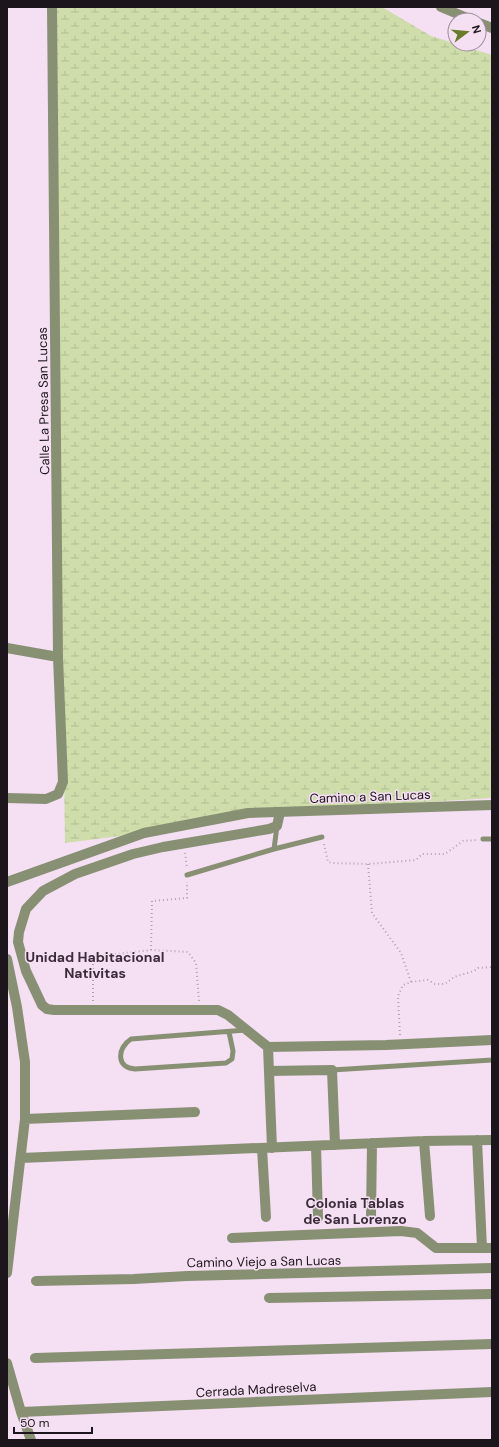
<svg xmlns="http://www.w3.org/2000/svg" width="499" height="1447" viewBox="0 0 499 1447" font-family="'DM Sans',sans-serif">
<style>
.wetland{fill:url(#wetland-marsh)}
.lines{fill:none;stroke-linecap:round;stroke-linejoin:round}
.path{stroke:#b4a2b2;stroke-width:2;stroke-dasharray:1 3;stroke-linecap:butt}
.service{stroke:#889074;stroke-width:5}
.minor{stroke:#889074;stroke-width:10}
.tertiary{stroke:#889074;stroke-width:10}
.labels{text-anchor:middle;stroke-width:3;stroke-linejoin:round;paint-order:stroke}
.street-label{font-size:13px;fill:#1c151b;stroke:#f5dff3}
.neighbourhood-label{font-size:14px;font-weight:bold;fill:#3c2b3a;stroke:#f5dff3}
</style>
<defs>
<pattern id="wetland-marsh" width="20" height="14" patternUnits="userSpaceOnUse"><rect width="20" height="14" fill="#cfddaa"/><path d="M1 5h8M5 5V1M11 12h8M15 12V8" fill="none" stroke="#b1bd92"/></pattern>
</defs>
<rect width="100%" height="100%" fill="#f5dff3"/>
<!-- wetland -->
<path class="wetland" d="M54,7H382L431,36L492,55V798L248,813L144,833L65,843Z"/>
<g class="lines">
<!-- path -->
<path class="path" d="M324,844L328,862L332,863L368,864L416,860L422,854H445L463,841L477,840
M185,853L187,868
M368,864L372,913L401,953L411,982
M151,950L152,901L187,898V882
M93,1001V960L100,956L151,950L188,952L196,963L199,1001
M400,1035L398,996L403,985L411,982L428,980L435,984H445L454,977L474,971L478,968L492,967"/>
<!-- service -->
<path class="service" d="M483,839H492
M274,849L277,826
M187,875L274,849L322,837
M229,1032L233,1051L232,1059L226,1063L135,1069C116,1068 117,1048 131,1039L246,1030
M332,1070L492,1060"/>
<!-- minor -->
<path class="minor" d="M441,7L472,20
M479,23L492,28
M7,648L58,657
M7,798L46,799L58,794L63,782L58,657L52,7
M280,812L277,826L269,829L163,847L133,854L75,874L43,891L26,909L19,932L18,942L26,971L42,1005L47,1009L54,1010H218L228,1015L268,1047L386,1045L492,1040
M7,959L17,1007L25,1062V1119L7,1273
M268,1047L272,1148
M269,1071L332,1070L335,1145
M25,1119L195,1112
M477,1140L482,1248
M424,1141L430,1216
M316,1146L318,1218
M262,1148L266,1217
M21,1158L424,1141L492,1140
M371,1216L372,1143
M232,1238L401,1231L417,1233L436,1248H492
M36,1281L134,1279L187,1276L492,1268
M269,1298L492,1294
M35,1358L492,1344
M7,1363L21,1412L31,1440
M21,1412L492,1392"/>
<!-- tertiary -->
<path class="tertiary" d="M7,882L144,833L248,813L492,805"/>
</g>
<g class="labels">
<!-- street labels -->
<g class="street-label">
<text transform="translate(43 401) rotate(-91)" y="5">Calle La Presa San Lucas</text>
<text transform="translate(370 796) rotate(-2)" y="5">Camino a San Lucas</text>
<text transform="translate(264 1261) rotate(-1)" y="5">Camino Viejo a San Lucas</text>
<text transform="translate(256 1389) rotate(-3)" y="5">Cerrada Madreselva</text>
</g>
<!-- neighbourhood labels -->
<g class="neighbourhood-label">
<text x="95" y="962">Unidad Habitacional<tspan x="95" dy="16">Nativitas</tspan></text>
<text x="355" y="1208">Colonia Tablas<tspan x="355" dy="16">de San Lorenzo</tspan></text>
</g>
</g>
<!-- border -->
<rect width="499" height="1447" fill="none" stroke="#1c151b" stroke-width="16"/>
<!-- north arrow -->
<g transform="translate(467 32) rotate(74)"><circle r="19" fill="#f5dff3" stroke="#9e8e9d"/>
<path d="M0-3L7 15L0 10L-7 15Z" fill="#6a7b2a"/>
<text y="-6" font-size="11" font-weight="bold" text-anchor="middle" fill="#1c151b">N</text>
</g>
<!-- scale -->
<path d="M14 1427v6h78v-6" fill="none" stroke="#1c151b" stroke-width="2"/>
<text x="20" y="1427" font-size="12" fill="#1c151b" stroke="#f5dff3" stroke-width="3" paint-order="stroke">50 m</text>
</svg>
